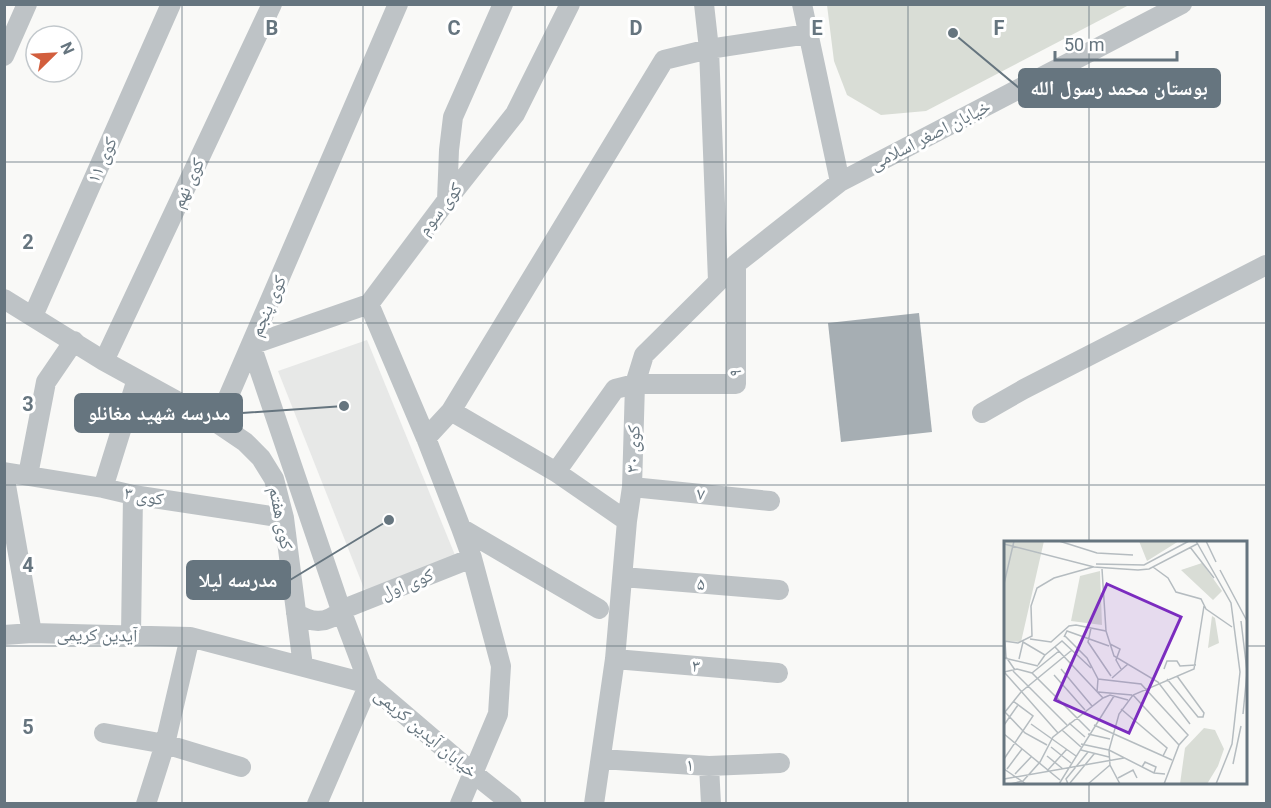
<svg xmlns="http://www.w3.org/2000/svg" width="1271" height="808" viewBox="0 0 1271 808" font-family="Roboto,'Noto Naskh Arabic',sans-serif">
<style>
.built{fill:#e7e8e7}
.green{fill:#d9ddd6}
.building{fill:#a6aeb3}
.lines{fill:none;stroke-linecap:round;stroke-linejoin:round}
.minor{stroke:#bec3c6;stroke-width:20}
.grid{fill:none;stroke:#66757f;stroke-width:1.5;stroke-opacity:0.55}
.labels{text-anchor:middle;stroke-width:6;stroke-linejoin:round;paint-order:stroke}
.street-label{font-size:18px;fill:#66757f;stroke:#fff}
.inset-road{fill:none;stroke:#b5bcc0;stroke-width:1.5}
.view{fill:#7b2cbf;fill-opacity:0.15;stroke:#7b2cbf;stroke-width:3}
.inset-edge{fill:none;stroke:#66757f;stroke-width:3}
.grid-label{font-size:20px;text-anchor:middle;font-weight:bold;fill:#66757f;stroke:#fff;stroke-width:6;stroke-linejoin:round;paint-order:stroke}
.leader{fill:none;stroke:#66757f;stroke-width:2}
.callout-dot{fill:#66757f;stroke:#fff;stroke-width:2}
.callout{fill:#66757f;stroke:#66757f;stroke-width:2}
.callout-label{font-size:20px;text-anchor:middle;font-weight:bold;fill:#fff}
</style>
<rect width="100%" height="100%" fill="#f9f9f7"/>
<!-- built -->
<path class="built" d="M367,340L457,560L367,596L278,371Z"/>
<!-- green -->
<path class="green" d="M827,5V4L1129,5L926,111L881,115L847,95L834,61Z"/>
<!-- building -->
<path class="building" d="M919,313L932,432L841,442L828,323Z"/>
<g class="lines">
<!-- minor -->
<path class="minor" d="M704,4L709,49L718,281
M802,4L840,182L1182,4
M4,56L27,4
M447,200L449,150L453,117L503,4
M4,299L104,361L217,423L245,442L261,458L274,479L284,518L303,666
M369,304L426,438L461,528L472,558L501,666L498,714L460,804
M33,316L171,4
M251,345L369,304L447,200L515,114L570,4
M251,345L341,610L369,684
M104,361L272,4
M451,411L664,60L709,49L808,34
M982,413L1024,389L1266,265
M217,423L398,4
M426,438L451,411L556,472L627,521
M4,472L103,488L133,495L284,518
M556,472L615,389L635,384H736V264
M4,474L32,633
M28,475L46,382L74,341
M632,487L770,501
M103,488L137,379
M461,528L599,609
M623,577L779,590
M296,613C312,624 328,624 341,610L472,558
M4,635L32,633L190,637L369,684L473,773L512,804
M131,635L133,495
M615,659L778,673
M104,733L165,744L241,767
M601,759L709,766L780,763
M709,766L711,804
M146,804L165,744L190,637
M317,804L369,684
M594,804L615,659L627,521L632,487L635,384L644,355L736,264L840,182"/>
</g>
<!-- grid -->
<path class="grid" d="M182,4V804M363,4V804M545,4V804M726,4V804M908,4V804M1089,4V542M4,162H1266M4,323H1266M4,485H1266M4,646H1006M1246,646H1266M1089,782V804"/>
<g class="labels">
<!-- street labels -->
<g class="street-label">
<text transform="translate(930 135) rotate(-27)" y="6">خیابان اصغر اسلامی</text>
<text transform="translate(102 160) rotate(-66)" y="6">کوی ۱۱</text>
<text transform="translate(188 183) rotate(-65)" y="6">کوی نهم</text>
<text transform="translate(440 209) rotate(-53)" y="6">کوی سوم</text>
<text transform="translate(268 306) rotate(-66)" y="6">کوی پنجم</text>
<text transform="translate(735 373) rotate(-82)" y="6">۹</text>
<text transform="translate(633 449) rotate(-88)" y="6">کوی ۳۰</text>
<text transform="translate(701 494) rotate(6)" y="6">۷</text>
<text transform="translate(144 496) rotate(10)" y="6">کوی ۳</text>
<text transform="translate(281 518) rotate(79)" y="6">کوی هفتم</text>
<text transform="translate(407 584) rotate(-22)" y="6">کوی اول</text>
<text transform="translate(701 584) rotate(5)" y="6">۵</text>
<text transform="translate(97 635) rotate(1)" y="6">آیدین کریمی</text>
<text transform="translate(696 666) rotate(5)" y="6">۳</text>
<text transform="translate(426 733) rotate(40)" y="6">خیابان آیدین کریمی</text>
<text transform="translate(690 765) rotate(4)" y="6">۱</text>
</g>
</g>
<!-- overview -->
<g transform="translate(1004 541)">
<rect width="243" height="243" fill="#f9f9f7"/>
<path d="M0,0H40L17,101L0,100ZM135,0H175L143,20ZM198,22L218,50L209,59L177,29ZM96,30L98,84L67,80L76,35ZM208,75L211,77L215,102L204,107ZM200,187L211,189L220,208L214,225L203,243H176L181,207Z" fill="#d9ddd6"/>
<path class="inset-road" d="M55,0L93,12L129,14M192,0L227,62L236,131L228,203L212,243M202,0L212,21M0,3L90,26L134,29L145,28L193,3M186,6L210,37M92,23L140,24L185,0M149,26L164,37L172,51L197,58L202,68L228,86M216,29L243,80M0,43L10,0M237,80L243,130M87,87L84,101L107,135M102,90L110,115L154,141L186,183M61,95L83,117L94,138L93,151M60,96L63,90L105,105M26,98L47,101L65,85L72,84L102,90L98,28M0,100L14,102L28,95L27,65L33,47L50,37L89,26M1,101L2,116L11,129M106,103L116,108L112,119L117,128M51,106L99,157M41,114L58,100L87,127M0,117L34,125M15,118L19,101L41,114L34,124M57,128L88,165M160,128L163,120H173L176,125L192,124M9,130L63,184M0,131L13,128L28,132L86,190M1,132L54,192M28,132L55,110M50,134L81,169M108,137L124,123M94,138L137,143L184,194L175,204L160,243M163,138L194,176H199L200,172L173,135M94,151L128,154M129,154L175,204M117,168L163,207L159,215M0,170L21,192L43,204M1,171L17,151L68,109M239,173L243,132M65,182L81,196M27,183L72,215M0,184L14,164M90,184L168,219M58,189L77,206M0,193L56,239M84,193L106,198M77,203L105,209L150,232L161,233M47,206L67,222M77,209L105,216M43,215L59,228M0,218L29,175L9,160M229,223L237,185M138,226L141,221L152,226L150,232M0,228L22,243M3,228L18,208M43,230L63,208M11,233L28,215M114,237L129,229L133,237M0,238L120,217M66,242L90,213M6,243L19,240L36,221L49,196L99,157L106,154L124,159M55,243L110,155M64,243L62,238L84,211M84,243L106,224M116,243L106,224L105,209L115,173L129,154L190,128L200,65"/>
<path class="view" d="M103,43L177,76L125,192L51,159Z"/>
<rect width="243" height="243" class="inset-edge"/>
</g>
<g class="grid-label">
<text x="272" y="35">B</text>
<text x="454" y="35">C</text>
<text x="636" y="35">D</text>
<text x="817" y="35">E</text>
<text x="999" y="35">F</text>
<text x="28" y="249">2</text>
<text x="28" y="411">3</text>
<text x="28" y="572">4</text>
<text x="28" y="734">5</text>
</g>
<!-- callouts -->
<path class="leader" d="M953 33L1019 88M344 406L242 413M389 520L290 580"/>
<g class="callout-dot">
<circle cx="953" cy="33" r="6"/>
<circle cx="344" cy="406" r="6"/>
<circle cx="389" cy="520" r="6"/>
</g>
<g class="callout">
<rect x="1019" y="69" width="201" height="38" rx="6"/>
<rect x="75" y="394" width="167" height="38" rx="6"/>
<rect x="187" y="561" width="103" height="38" rx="6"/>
</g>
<g class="callout-label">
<text x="1119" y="95">بوستان محمد رسول الله</text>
<text x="159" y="420">مدرسه شهید مغانلو</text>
<text x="238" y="587">مدرسه لیلا</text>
</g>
<!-- border -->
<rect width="1271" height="808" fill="none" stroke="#66757f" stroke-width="12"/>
<!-- north arrow -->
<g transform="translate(54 54) rotate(66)"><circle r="28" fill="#ffffff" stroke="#c2c8cc" stroke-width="1.5"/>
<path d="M0-4.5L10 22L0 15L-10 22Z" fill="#d25e3d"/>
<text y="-9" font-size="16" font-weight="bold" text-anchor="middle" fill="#66757f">N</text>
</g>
<!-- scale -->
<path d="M1055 51v9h122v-9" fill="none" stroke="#66757f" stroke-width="3"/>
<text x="1064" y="51" font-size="18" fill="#66757f" stroke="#ffffff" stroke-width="4.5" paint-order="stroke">50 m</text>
</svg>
